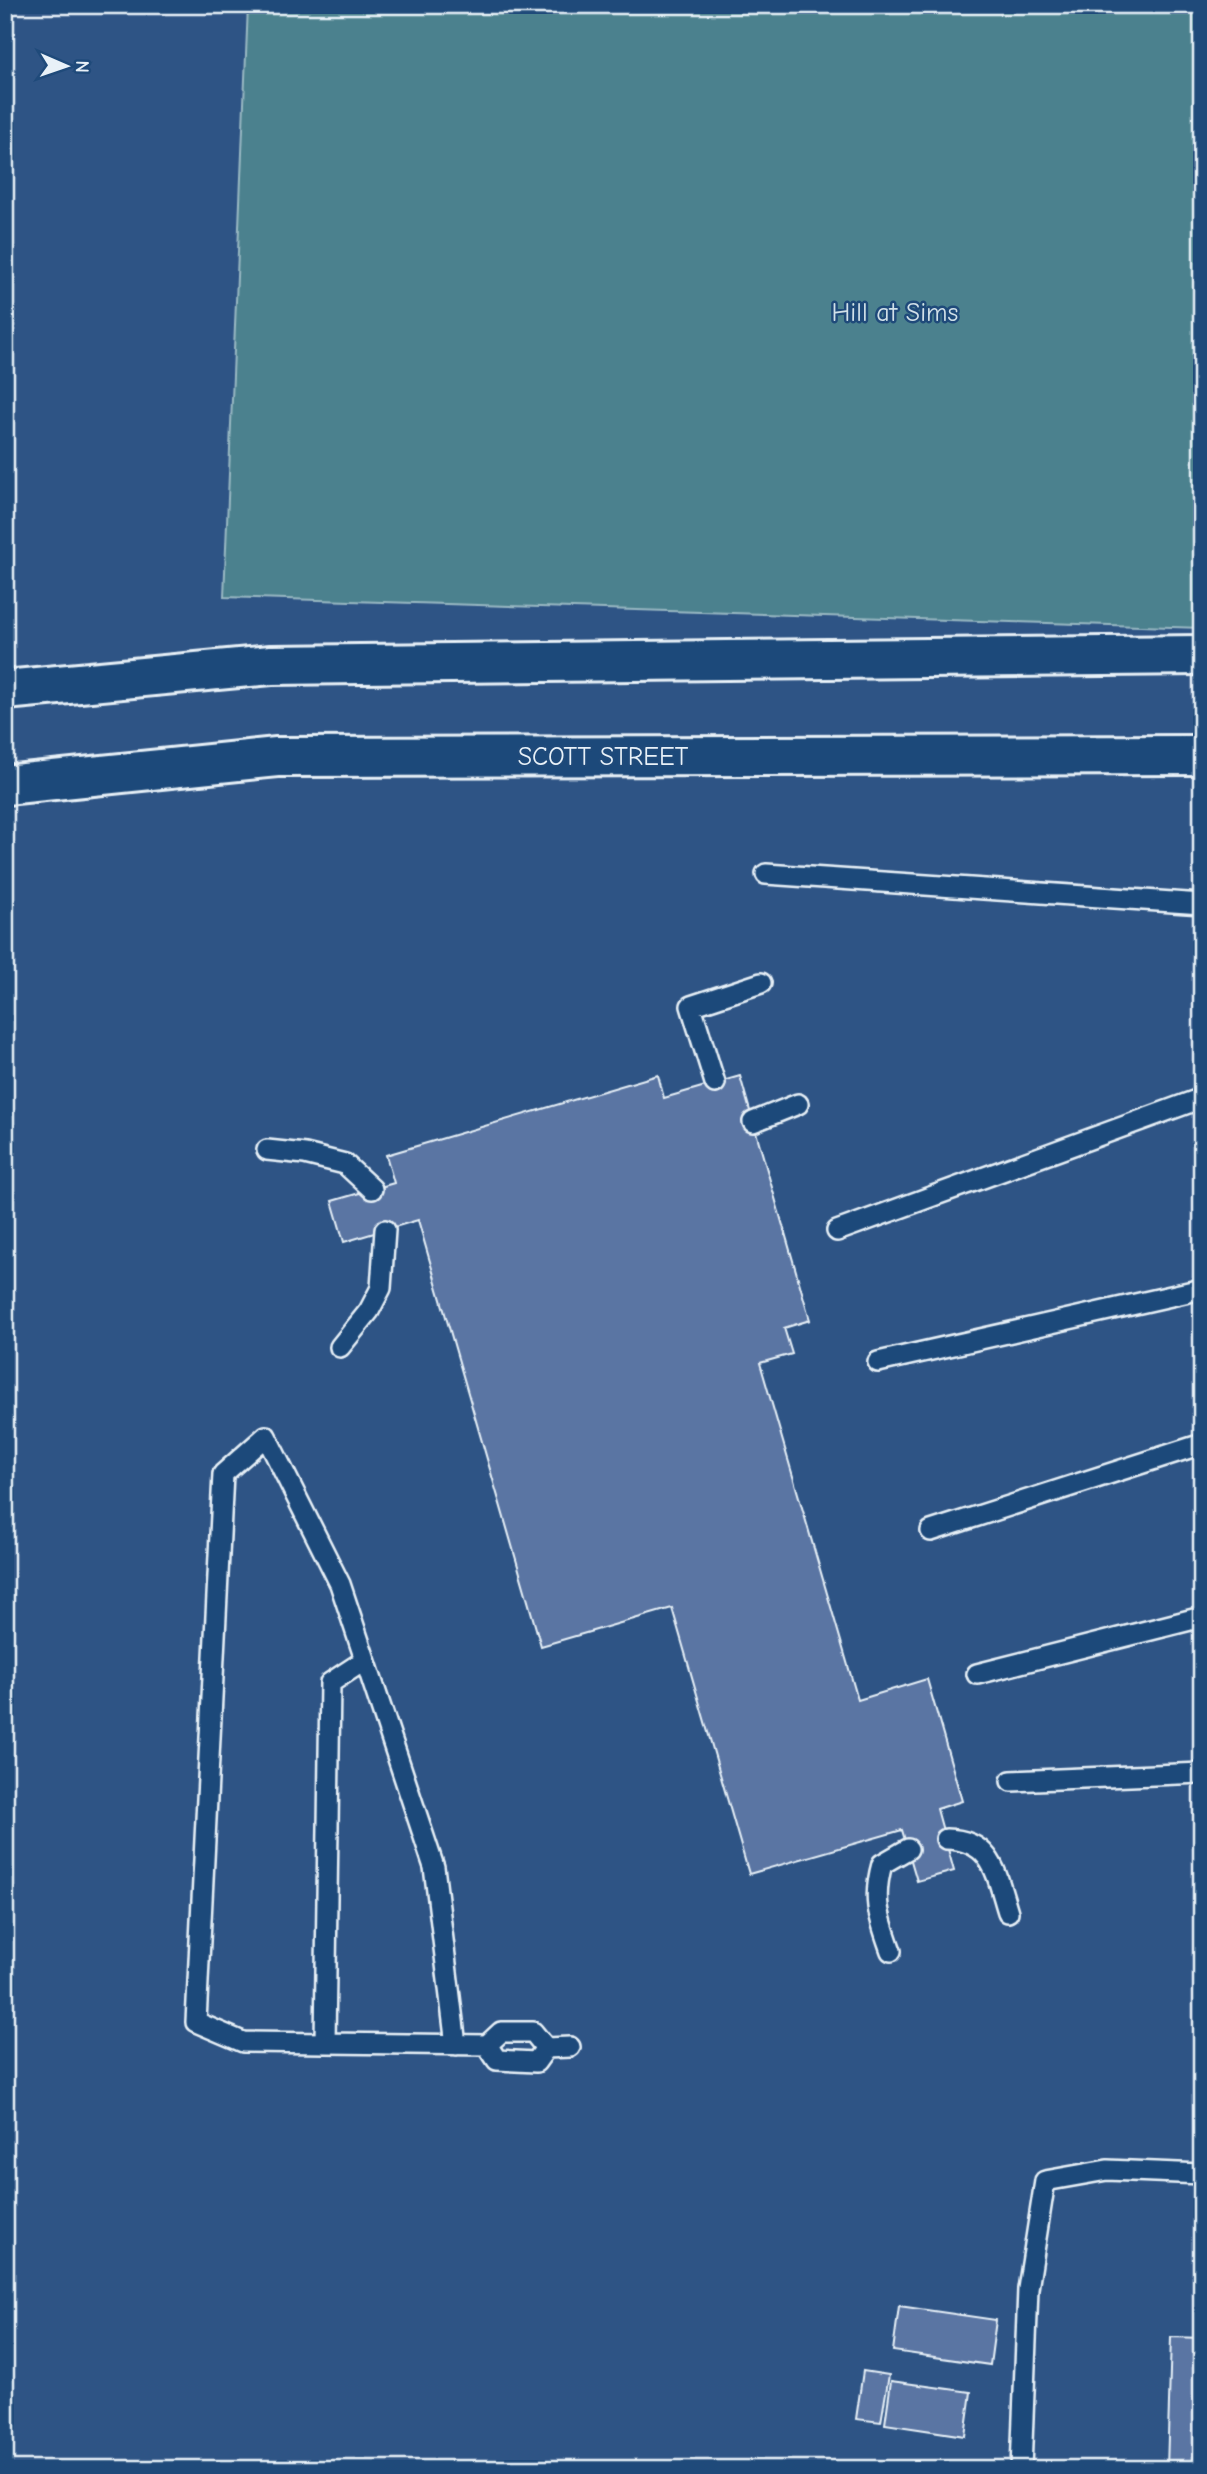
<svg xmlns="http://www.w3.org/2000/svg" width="1207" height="2474" viewBox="0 0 1207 2474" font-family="'Comic Neue',sans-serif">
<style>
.green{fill:#4c818e;stroke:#9ab9c3;stroke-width:2}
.building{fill:#5a75a3;stroke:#e8f1f8;stroke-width:2}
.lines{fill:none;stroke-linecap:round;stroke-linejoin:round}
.lane-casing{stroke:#e8f1f8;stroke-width:24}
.secondary-casing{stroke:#e8f1f8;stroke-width:44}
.lane{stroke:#1f4a7a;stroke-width:19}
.secondary{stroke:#1f4a7a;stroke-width:38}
.labels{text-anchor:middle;stroke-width:5;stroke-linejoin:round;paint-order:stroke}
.park-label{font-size:26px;fill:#d1e0e8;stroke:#1f4a7a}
.street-label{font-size:26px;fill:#e8f1f8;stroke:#1f4a7a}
</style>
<rect width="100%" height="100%" fill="#2e5485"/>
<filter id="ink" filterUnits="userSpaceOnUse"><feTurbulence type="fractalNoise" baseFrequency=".0143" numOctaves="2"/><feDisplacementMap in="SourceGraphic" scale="14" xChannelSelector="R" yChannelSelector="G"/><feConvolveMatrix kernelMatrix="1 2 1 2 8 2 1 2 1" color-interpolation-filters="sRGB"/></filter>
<g filter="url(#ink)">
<!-- green -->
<path class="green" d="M248,5H1202V628L224,597Z"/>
<!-- building -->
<path class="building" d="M658,1075L664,1098L740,1076L810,1320L784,1328L792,1354L760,1363L858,1700L927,1679L962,1801L937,1809L954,1871L917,1881L902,1830L749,1874L672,1608L541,1646L418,1220L344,1242L332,1201L394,1183L386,1155Z
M899,2306L996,2320L990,2365L893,2351Z
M1171,2337L1202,2338V2469H1167Z
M863,2371L889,2375L881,2422L856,2419Z
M891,2381L971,2392L965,2436L885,2424Z"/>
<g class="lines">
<defs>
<path id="lane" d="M766,874L1202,904
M715,1083L691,1006L761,983
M753,1122L798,1104
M267,1150L305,1154L345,1164L372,1189
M837,1231L1202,1098
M340,1347L369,1311L381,1288L385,1230
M878,1362L1202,1289
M931,1531L1202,1444
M977,1674L1202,1617
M1011,1781L1202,1773
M946,1839C993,1840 996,1874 1008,1912
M891,1951C879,1917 872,1900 882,1864L908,1849
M325,2043L330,1683L365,1660
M456,2045L434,1867L340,1584L266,1436L223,1474L196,2022L243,2042L487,2045L501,2032H533L546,2048
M487,2045L497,2060L536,2062L546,2048
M546,2048L570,2047
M1021,2469L1028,2289L1045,2181L1107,2170L1202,2174"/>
<path id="secondary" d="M5,690L271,665L1202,655
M5,785L277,757L1202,755"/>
</defs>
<!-- lane casing -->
<use href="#lane" class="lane-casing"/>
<!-- secondary casing -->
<use href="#secondary" class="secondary-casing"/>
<!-- lane -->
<use href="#lane" class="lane"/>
<!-- secondary -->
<use href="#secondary" class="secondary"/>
</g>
</g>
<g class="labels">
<!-- park labels -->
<g class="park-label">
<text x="895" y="321">Hill at Sims</text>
</g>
<!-- street labels -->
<g class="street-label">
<text x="603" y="765">SCOTT STREET</text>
</g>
</g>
<!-- margin -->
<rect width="1207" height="2474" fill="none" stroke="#1f4a7a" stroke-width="28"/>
<rect x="14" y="14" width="1179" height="2446" fill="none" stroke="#e8f1f8" stroke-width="2.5" filter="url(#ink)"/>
<!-- north arrow -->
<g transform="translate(66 66) rotate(92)" stroke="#1f4a7a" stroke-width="5" paint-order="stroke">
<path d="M0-5L12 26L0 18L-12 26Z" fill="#e8f1f8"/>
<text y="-10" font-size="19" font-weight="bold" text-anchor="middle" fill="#e8f1f8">N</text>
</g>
</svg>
